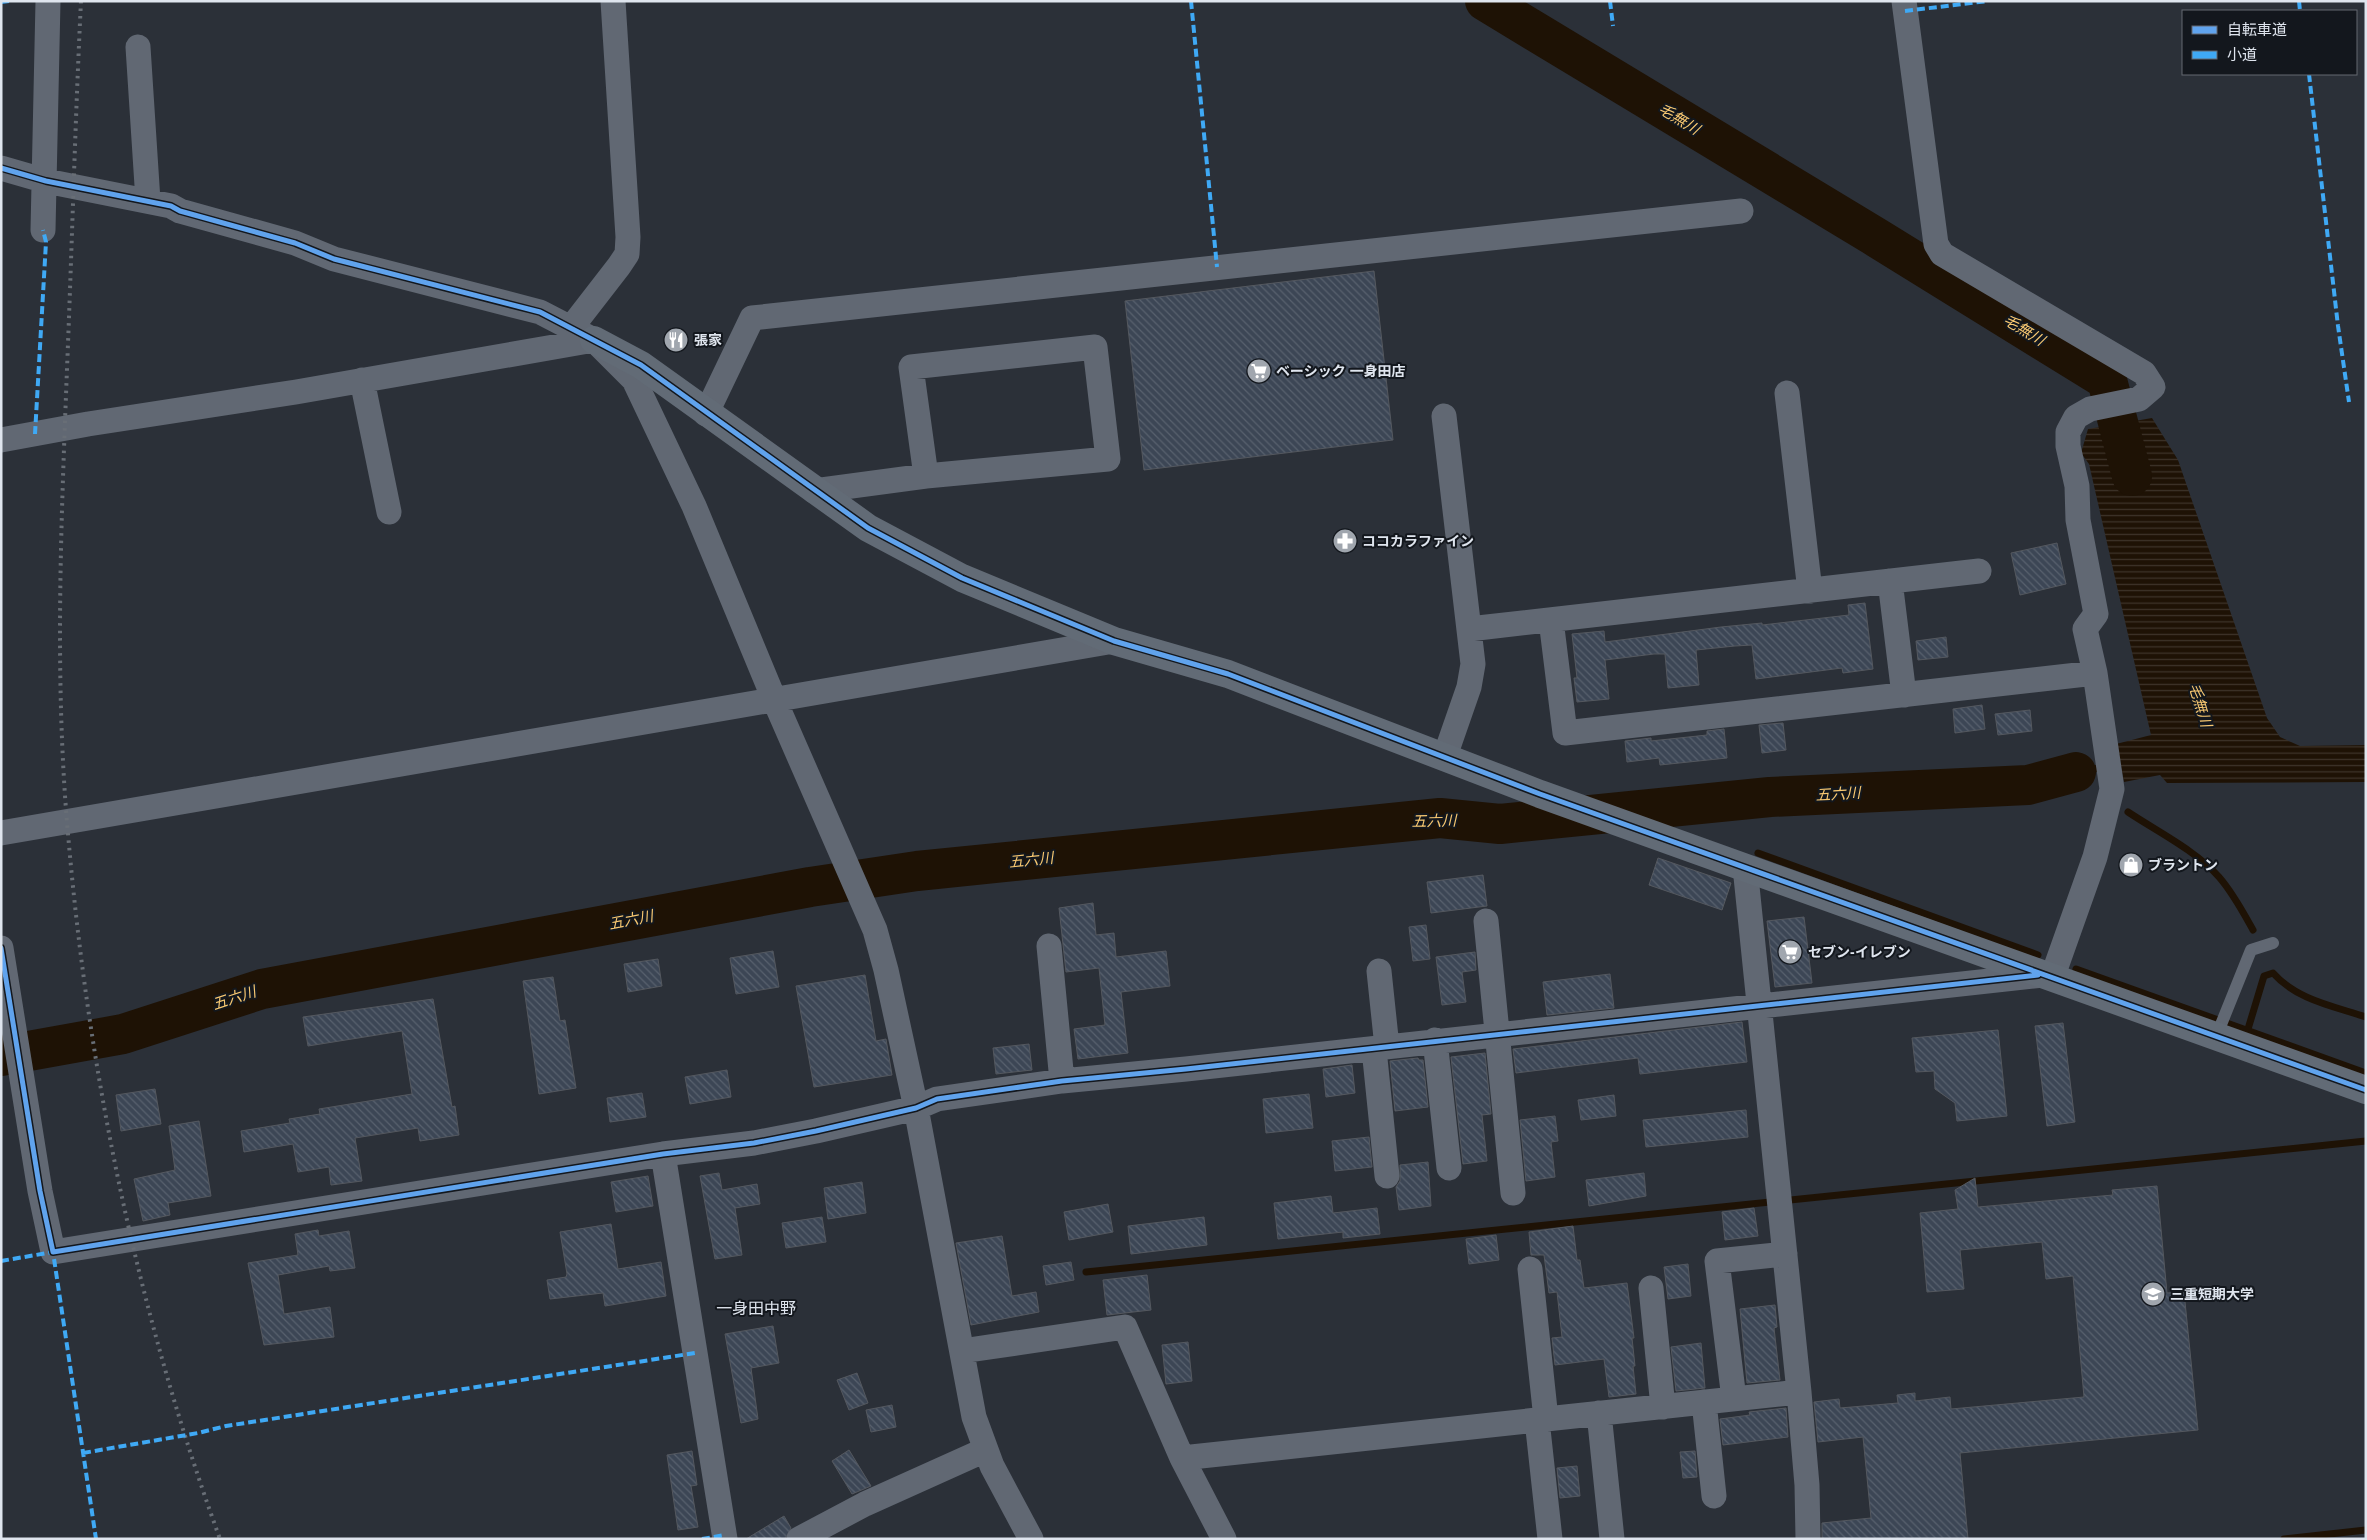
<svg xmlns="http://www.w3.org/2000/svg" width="2367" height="1540" viewBox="0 0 2367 1540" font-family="Helvetica,'Noto Sans JP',sans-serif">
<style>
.water{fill:url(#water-rules)}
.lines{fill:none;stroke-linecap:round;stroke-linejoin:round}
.stream{stroke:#1e1205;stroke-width:7}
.river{stroke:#1e1205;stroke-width:40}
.building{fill:url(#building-back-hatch);stroke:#54585f}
.lane{stroke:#616873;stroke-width:12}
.street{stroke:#616873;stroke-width:25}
.secondary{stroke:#626b76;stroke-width:28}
.rail{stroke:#686e76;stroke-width:4;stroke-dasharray:2.5 5;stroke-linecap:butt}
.quiet{stroke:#3fa9f5;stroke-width:4;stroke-dasharray:8 4;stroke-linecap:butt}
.cycleway-casing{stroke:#13171d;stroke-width:8}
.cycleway{stroke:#60a3ed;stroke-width:5}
.labels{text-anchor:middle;stroke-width:4;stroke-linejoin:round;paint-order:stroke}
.poi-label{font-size:14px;font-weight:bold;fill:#dfe5ee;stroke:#13171d;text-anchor:start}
.water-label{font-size:15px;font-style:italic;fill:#f8c871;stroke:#13171d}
.quarter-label{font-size:16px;fill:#dfe5ee;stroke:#13171d}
</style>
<defs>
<pattern id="water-rules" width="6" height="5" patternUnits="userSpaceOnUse" patternTransform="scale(1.25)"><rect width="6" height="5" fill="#1e1205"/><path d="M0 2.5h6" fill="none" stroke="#3e342a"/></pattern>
<pattern id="building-back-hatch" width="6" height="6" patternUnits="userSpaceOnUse" patternTransform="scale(1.25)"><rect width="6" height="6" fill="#3c4655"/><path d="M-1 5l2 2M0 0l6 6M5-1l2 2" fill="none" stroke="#58616e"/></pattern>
</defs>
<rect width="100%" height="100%" fill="#2b3038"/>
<!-- water -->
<path class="water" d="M2152,418L2178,460L2267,718L2280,737L2300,746L2366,745V782L2167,783L2160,775L2124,782L2116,744L2151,735L2089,464L2081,453L2088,429Z"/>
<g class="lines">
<!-- stream -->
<path class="stream" d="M2076,772L2105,767
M2128,812C2158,832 2195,850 2219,877C2233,893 2243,912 2253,930
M1758,853L2038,955
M2076,969L2366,1073
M2248,1029L2264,976L2273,973C2297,1000 2333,1006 2366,1017
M1086,1272L2366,1141
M2284,1539L2366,1530"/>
<!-- river -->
<path class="river" d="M1485,1L1874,236L2107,380L2132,476
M1,1056L123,1034L262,989L810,887L917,871L1440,818L1500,824L1770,797L2028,785L2076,772"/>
</g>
<!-- building -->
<path class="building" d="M1374,271L1393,440L1144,470L1125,301Z
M2057,543L2066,584L2020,595L2011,553Z
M1865,603L1873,669L1843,673L1842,668L1756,679L1752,645L1735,646L1696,650L1699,685L1668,688L1665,654H1654L1605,660L1609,699L1577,702L1574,678H1577L1572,634L1604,631L1605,642L1721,627L1762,623V625L1849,615L1848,605Z
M1946,637L1948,657L1918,660L1916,641Z
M1982,705L1985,729L1955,733L1953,709Z
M2030,710L2032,731L1998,735L1995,714Z
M1783,723L1786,750L1762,753L1759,725Z
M1724,729L1727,758L1660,765L1659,758L1627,762L1625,741L1651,738V741L1707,735V731Z
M1658,858L1731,883L1722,910L1649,885Z
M1483,875L1487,906L1431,913L1427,882Z
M1093,903L1096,935L1114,933L1116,957L1166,951L1170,986L1121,992L1128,1053L1078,1059L1074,1029L1105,1025L1099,968L1066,972L1059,908Z
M1804,917L1812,983L1775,987L1767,921Z
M1426,925L1430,959L1413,961L1409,927Z
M773,951L779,987L736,994L730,958Z
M1475,952L1476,970L1462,972L1466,1002L1442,1005L1436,957Z
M658,959L662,986L628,992L624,964Z
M1610,974L1614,1008L1547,1015L1543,982Z
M865,975L876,1041L886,1039L892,1075L814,1087L796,986Z
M553,977L560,1021L565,1020L576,1088L539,1094L523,981Z
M433,999L452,1107L455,1106L459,1135L420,1141L418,1128L355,1138L362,1181L331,1185L329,1167L298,1172L293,1144L244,1152L241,1131L290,1123L289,1119L320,1114L319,1109L412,1094L402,1031L308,1046L303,1017Z
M1742,1022L1747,1062L1640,1074L1638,1058L1516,1073L1513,1049Z
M2063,1023L2075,1122L2047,1126L2035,1026Z
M1998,1030L2007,1116L1957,1121L1955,1103L1935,1089L1934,1071L1916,1072L1912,1038Z
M1029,1044L1032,1070L996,1074L993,1048Z
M1485,1053L1491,1114L1482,1115L1487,1161L1463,1164L1451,1057Z
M1418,1058L1419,1060H1423L1428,1107L1395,1111L1390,1061Z
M1352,1065L1355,1093L1326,1097L1323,1069Z
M727,1070L731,1097L690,1104L685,1077Z
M155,1089L161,1124L121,1131L116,1095Z
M642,1093L646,1117L610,1122L607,1098Z
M1309,1094L1313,1128L1266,1133L1263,1099Z
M1614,1095L1616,1116L1581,1120L1578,1100Z
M1746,1110L1748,1137L1646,1147L1643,1120Z
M1555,1116L1558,1141L1551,1142L1555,1177L1526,1181L1520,1120Z
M199,1121L211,1196L168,1203L170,1215L143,1221L134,1179L175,1170L169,1126Z
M1369,1137L1372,1167L1335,1171L1332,1141Z
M1428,1162L1431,1206L1399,1210L1396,1187L1400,1181V1165Z
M719,1173L722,1190L757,1184L760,1204L735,1208L742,1255L715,1259L700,1176Z
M1644,1173L1646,1196L1589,1206L1586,1180Z
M648,1176L653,1206L616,1212L611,1182Z
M1975,1178L1978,1207L2113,1195L2112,1190L2157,1186L2167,1293L2184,1292L2198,1430L1960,1453L1968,1539H1822V1523L1871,1518L1863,1437L1818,1442L1814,1402L1839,1399L1840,1408L1898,1403L1897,1395L1915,1393V1401L1950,1397L1951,1409L2084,1397L2073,1276L2046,1279L2042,1242L1960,1250L1964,1289L1927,1292L1920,1213L1958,1209L1955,1190Z
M862,1182L866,1213L828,1219L824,1188Z
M1331,1196L1333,1213L1377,1208L1380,1234L1343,1238V1232L1278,1239L1274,1203Z
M1108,1204L1113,1232L1069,1240L1064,1212Z
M1754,1208L1758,1236L1725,1240L1722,1212Z
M822,1217L826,1242L786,1248L782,1223Z
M1204,1217L1207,1245L1131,1254L1128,1226Z
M611,1224L618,1269L661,1262L666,1296L605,1306L603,1293L550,1299L547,1280L566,1277L567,1274L560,1232Z
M1573,1226L1577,1260H1580L1584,1288L1627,1283L1634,1338H1632L1635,1366H1633L1636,1394L1609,1397L1604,1359L1555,1365L1552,1338L1562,1337L1557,1292L1549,1293L1544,1255H1531L1529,1232Z
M318,1230L319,1236L349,1231L355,1268L330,1271L329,1266L278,1275L284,1314L330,1307L334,1337L264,1345L248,1263L298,1255L295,1234Z
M1496,1235L1499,1260L1469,1264L1466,1239Z
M1002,1236L1012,1296L1036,1292L1039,1312L971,1325L956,1243Z
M1071,1262L1074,1280L1046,1285L1043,1266Z
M1688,1264L1691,1296L1668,1299L1664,1267Z
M1147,1275L1151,1310L1107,1315L1103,1280Z
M1775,1305L1777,1327L1774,1328L1780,1380L1747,1383L1740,1309Z
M773,1326L779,1363L751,1368L758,1419L741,1423L725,1334Z
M1188,1342L1192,1381L1166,1384L1162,1345Z
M1701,1343L1705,1388L1676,1391L1671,1347Z
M857,1373L868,1403L849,1410L837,1380Z
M892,1405L896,1427L871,1432L866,1410Z
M1786,1408L1788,1437L1723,1445L1720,1419L1750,1415L1749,1412Z
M849,1450L871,1486L852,1494L832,1461Z
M692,1451L697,1485L691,1486L698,1527L678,1530L667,1455Z
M1695,1451L1697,1477L1683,1478L1680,1452Z
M1577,1466L1580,1496L1560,1498L1557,1468Z
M784,1516L791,1528L785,1539H746Z"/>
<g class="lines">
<!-- lane -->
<path class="lane" d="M2216,1037L2251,950L2273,943"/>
<!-- street -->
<path class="street" d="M1904,1L1936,244L1942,254L2144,373L2153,387L2139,399L2090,409L2076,417L2068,432V446L2077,486L2078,520L2096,614L2085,629L2095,673L2112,789L2095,857L2052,978
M138,47L148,201
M1,168L46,181L171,206L180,211L295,243L334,259L540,312L594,340L634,380L694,506L774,699L875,930L886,970L916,1108L974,1417L992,1466L1031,1539
M43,230L48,1
M571,328L619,266L627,254L628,237L613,1
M362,380L389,512
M1787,393L1810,591
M706,414L752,318L1741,211
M1444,416L1473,664L1469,687L1445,756
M1,440L88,424L296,392L594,340
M814,491L926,476L1108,459L1095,347L911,367L926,476
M1890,581L1904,695
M1551,620L1565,733L2095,673
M1469,629L1979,571
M1,833L1114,641
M1745,867L1799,1392L1807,1485L1808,1539
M1486,921L1513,1193
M1049,946L1062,1081
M1,948L40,1191L53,1252L663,1154L754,1143L816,1131L916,1108L937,1099L1062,1081L1186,1069L2043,975
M1379,971L1387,1047
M1435,1040L1449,1168
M1374,1049L1387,1176
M663,1154L725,1539
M1530,1269L1546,1419
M1651,1288L1663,1407
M962,1351L1125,1327L1182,1458L1799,1392
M1734,1399L1717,1261L1785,1254
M1704,1402L1714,1496
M1599,1413L1612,1539
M1537,1420L1550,1539
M1182,1458L1224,1539
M799,1539L865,1504L985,1450"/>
<!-- secondary -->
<path class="secondary" d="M594,340L641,365L868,528L962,578L1114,641L1228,674L1540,794L2366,1090"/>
<!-- rail -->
<path class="rail" d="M81,1C75,124 72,246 67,369C61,527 54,687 69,845C90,1082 139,1316 220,1539"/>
<!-- quiet -->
<path class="quiet" d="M1191,1L1217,267
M1610,1L1613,26
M2299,1L2300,11
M1,2L9,1
M1905,11L1988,1
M2309,74L2338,326L2349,402
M35,434L46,242L43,230
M1,1261L53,1252L96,1539
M83,1453L198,1433L226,1426L695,1353
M702,1539L725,1535"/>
<defs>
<path id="cycleway" d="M1,168L46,181L171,206L180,211L295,243L334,259L540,312L641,365L868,528L962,578L1114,641L1228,674L1540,794L2366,1090
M1,948L40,1191L53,1252L663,1154L754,1143L816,1131L916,1108L937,1099L1062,1081L1186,1069L2038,975"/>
</defs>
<!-- cycleway casing -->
<use href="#cycleway" class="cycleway-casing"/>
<!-- cycleway -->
<use href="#cycleway" class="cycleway"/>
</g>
<!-- icons -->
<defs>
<symbol id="restaurant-disc" viewBox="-11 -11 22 22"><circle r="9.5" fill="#a0a6ae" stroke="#13171d"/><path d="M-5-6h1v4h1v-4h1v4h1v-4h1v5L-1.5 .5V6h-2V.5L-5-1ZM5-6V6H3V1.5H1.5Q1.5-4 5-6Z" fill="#fff"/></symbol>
<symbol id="supermarket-disc" viewBox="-11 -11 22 22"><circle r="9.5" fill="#a0a6ae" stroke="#13171d"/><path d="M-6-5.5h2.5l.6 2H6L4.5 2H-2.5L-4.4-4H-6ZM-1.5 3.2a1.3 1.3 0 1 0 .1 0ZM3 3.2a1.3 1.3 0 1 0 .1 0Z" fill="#fff"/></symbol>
<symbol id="pharmacy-disc" viewBox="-11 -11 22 22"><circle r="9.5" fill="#a0a6ae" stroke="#13171d"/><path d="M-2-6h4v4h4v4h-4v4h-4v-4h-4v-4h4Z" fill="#fff"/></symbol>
<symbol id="shop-disc" viewBox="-11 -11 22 22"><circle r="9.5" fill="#a0a6ae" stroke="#13171d"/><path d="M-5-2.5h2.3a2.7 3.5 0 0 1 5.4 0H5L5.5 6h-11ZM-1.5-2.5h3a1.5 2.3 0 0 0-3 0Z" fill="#fff"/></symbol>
<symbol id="university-disc" viewBox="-11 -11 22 22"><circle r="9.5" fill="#a0a6ae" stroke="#13171d"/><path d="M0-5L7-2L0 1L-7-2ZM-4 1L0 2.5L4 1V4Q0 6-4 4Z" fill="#fff"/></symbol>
</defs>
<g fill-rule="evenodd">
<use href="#restaurant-disc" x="662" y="326" width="28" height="28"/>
<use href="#supermarket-disc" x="1245" y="357" width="28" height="28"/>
<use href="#pharmacy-disc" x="1331" y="527" width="28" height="28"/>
<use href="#shop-disc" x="2117" y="851" width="28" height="28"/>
<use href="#supermarket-disc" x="1776" y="938" width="28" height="28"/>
<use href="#university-disc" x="2139" y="1280" width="28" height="28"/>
</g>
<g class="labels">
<!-- poi labels -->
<g class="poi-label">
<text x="694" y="345">張家</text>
<text x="1276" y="376">ベーシック 一身田店</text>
<text x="1362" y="546">ココカラファイン</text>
<text x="2148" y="870">ブラントン</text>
<text x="1808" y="957">セブン-イレブン</text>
<text x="2170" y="1299">三重短期大学</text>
</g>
<!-- water labels -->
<g class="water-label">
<text transform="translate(1679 119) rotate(31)" y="5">毛無川</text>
<text transform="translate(2024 330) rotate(31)" y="5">毛無川</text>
<text transform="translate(2200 705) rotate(73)" y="5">毛無川</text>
<text transform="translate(1838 794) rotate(-3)" y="5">五六川</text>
<text transform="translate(1434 821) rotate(-1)" y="5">五六川</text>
<text transform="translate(1031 860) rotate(-6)" y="5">五六川</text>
<text transform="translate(631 920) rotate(-11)" y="5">五六川</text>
<text transform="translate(234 998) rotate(-18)" y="5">五六川</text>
</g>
<!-- quarter labels -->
<g class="quarter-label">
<text x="756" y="1314">一身田中野</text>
</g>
</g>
<!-- border -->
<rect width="2367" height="1540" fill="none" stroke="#dfe5ee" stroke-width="5"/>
<!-- legend -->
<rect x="2182" y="10" width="175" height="65" fill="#13171d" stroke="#656971"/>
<rect x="2192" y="26" width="25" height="8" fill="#60a3ed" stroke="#656971"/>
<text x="2227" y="35" font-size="15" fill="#dfe5ee">自転車道</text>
<rect x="2192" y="51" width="25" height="8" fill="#3fa9f5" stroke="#656971"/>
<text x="2227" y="60" font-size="15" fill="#dfe5ee">小道</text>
</svg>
